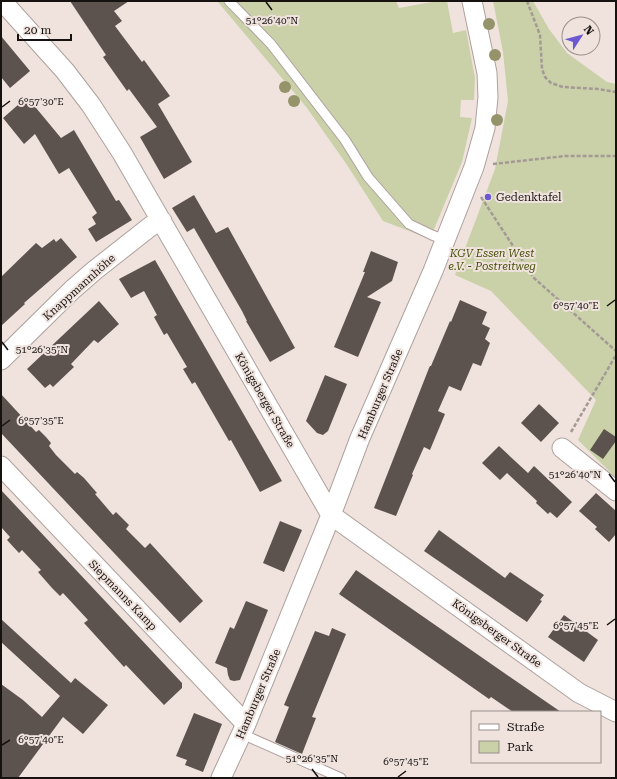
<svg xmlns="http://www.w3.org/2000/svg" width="617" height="779" viewBox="0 0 617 779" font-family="'Roboto Serif',serif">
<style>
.green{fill:#cad1a9}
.building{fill:#5d534e}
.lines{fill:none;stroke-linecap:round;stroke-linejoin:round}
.service-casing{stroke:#aea19d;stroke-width:11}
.minor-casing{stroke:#aea19d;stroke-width:21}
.path{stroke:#a39995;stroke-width:2.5;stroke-dasharray:4 2;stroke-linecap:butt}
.service{stroke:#fff;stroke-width:9}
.minor{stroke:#fff;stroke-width:19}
.tree{fill:#94936a}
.ticks{fill:none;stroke:#161210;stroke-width:1.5}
.poi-dot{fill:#6d58d2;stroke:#f0e3de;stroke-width:1.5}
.labels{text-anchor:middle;stroke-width:4;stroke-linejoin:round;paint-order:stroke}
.poi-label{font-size:11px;fill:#161210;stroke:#f0e3de;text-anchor:start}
.park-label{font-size:11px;font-style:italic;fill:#49520b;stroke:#f0e3de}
.street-label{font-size:11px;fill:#161210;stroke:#f0e3de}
.ticks-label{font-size:10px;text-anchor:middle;fill:#161210;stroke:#f0e3de;stroke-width:4;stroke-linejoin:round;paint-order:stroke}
</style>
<rect width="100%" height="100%" fill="#f0e3de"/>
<!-- green -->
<path class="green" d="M217,1H396L399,8L437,1H447L453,33L466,30L475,78L474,100H461L460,117L472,118L462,162L430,239L383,221L347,165L307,108Z
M493,1H533L549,29L567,53L607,82L616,84V478L578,440L596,400L491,291L455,275L495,169L508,101L503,52Z"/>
<!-- building -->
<path class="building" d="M70,1H129L114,11L122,21L115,26L142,62L144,60L170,96L158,104L192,162L164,179L140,137L157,127L129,89L127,91L103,57L106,55Z
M1,36L30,71L10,88L1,77Z
M27,97L61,138L74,130L116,201L119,200L132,220L96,242L88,229L96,224L92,217L97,213L69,168L59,174L35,134L24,144L3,118Z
M194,195L216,233L228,227L295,348L270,362L246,321H247L242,311L194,228L187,232L172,208Z
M61,238L77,257L24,303L25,304L1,326V277L36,243L42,248L54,239L56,242Z
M371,251L398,262L392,281L367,297L381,302L358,357L334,347L365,272H363Z
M155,260L282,481L260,492L231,440L229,441L195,382L192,384L183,369L187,367L167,333L164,335L154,317L157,315L144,291L131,298L119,279Z
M460,300L487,312L482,324L490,328L485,339L490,343L481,366L473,363L461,391L449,386L438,411L445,414L430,450L424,447L412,474L413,475L396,516L374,508L429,368L430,366H431L450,321L451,322Z
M99,301L119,324L98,343L94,340L71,364L74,367L53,387L50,384L45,388L27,369Z
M325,375L347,384L328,431L323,435L317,433L306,421Z
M1,394L36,432L39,430L46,437L51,443L49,446L56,455L75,474L77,472L84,478L97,493L95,494L113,515L116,512L129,525L126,529L145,548L150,543L203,601L180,623L1,433Z
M539,404L559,423L541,442L521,423Z
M604,429L616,437V441L603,459L590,450Z
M499,446L528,473L534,466L572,502L557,518L550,512L548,514L536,503L537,501L507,473L500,480L482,463Z
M1,490L182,683V688L164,705L126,665L124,667L84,623L88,620L63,593L60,596L52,588L38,572L41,570L22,550L19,553L7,540L10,537L1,527Z
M596,493L616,511V534L609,542L595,529L597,527L579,511Z
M280,521L302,530L284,572L263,563Z
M439,530L505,578L510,572L544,595L540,600L542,601L527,622L424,551Z
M356,570L513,679L561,712H513L491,697L489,699L339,594Z
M246,601L268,610L240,680L234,681L230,680L228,675L227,668L215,663L230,627L234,629Z
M564,615L598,640L584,662L548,637Z
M1,619L71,683L75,678L108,705L83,734L63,717L18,778H1V684L23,700L42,717L60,696L1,642Z
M332,628L346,634L312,717L316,718L302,754L275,742L289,707L284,705L315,631L329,636Z
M194,713L222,724L203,772L185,765L187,760L176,756Z"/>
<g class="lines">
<defs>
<path id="service" d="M229,1L271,44L345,140L368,177L409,224L432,235L445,240
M242,734L341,778"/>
<path id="minor" d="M2,1L65,71L91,105L122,153L331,515L579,693L616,712
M1,360L72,290L95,270L151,226L162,221
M562,448L616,491
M1,466L246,724
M221,778L246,724L331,515L360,438L433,271L474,167L485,128L488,97L487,73L472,1"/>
</defs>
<!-- service casing -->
<use href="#service" class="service-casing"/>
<!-- minor casing -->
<use href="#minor" class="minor-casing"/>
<!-- path -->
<path class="path" d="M527,1L540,35L542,69L545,77L551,83L563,87L598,89L616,92
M493,164L565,156H616
M481,197L534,278L616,351
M571,432L616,355"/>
<!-- service -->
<use href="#service" class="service"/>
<!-- minor -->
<use href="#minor" class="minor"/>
</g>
<!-- trees -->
<g class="tree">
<circle cx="489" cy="24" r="6"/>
<circle cx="495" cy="55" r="6"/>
<circle cx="285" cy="87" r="6"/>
<circle cx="294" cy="101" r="6"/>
<circle cx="497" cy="120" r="6"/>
</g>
<!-- ticks -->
<path class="ticks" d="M266,2L272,10M2,107L10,101M607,306L615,300M2,342L8,350M2,426L10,420M609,474L615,482M607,625L615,619M2,745L10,740M312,769L318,777M398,777L406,771"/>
<!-- markers -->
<circle class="poi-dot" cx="488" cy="197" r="4"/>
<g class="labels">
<!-- poi labels -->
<g class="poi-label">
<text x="496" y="201">Gedenktafel</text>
</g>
<!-- park labels -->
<g class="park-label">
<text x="492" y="257">KGV Essen West<tspan x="492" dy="13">e.V. - Postreitweg</tspan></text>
</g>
<!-- street labels -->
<g class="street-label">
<text transform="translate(79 287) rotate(-42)" y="4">Knappmannhöhe</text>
<text transform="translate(380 394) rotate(-67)" y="4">Hamburger Straße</text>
<text transform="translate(265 400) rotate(60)" y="4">Königsberger Straße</text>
<text transform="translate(123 595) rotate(46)" y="4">Siepmanns Kamp</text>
<text transform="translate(497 633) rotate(36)" y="4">Königsberger Straße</text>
<text transform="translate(258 694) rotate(-67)" y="4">Hamburger Straße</text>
</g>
</g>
<g class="ticks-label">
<text x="272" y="24">51°26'40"N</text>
<text x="41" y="105">6°57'30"E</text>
<text x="576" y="309">6°57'40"E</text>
<text x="42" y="353">51°26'35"N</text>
<text x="41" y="424">6°57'35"E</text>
<text x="575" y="478">51°26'40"N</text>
<text x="576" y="629">6°57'45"E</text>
<text x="41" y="743">6°57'40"E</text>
<text x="312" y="762">51°26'35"N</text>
<text x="406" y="765">6°57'45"E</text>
</g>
<!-- border -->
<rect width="617" height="779" fill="none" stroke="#161210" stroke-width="4"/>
<!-- legend -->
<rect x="471" y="711" width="130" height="52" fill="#f0e3de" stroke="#998f8c"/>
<rect x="479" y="724" width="20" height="6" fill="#ffffff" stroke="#998f8c"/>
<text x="507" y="731" font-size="12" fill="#161210">Straße</text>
<rect x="479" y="741" width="20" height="12" fill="#cad1a9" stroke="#998f8c"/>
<text x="507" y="751" font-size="12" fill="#161210">Park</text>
<!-- north arrow -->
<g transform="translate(581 36) rotate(54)"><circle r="19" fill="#f0e3de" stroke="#998f8c"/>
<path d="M0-3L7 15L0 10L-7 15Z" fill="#6d58d2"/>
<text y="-6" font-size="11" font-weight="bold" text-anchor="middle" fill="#161210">N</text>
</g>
<!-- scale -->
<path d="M18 34v6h53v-6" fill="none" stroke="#161210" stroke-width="2"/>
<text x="24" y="34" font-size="12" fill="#161210" stroke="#f0e3de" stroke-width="3" paint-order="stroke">20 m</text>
</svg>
